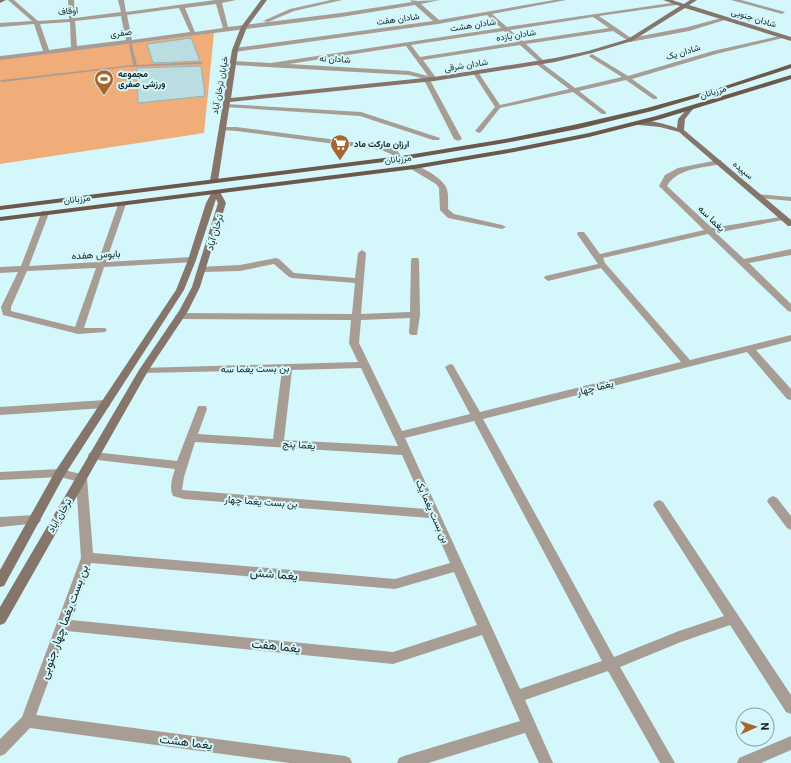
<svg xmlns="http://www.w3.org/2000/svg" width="791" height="763" viewBox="0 0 791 763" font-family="Roboto,Vazirmatn,sans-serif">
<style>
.green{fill:#f0ac79}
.building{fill:#badde1;stroke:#92b5b8}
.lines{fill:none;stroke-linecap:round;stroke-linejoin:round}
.lane{fill:#a79d95;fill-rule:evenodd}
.street{fill:#a79d95;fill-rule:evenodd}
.secondary{fill:#85756a;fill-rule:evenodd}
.primary{fill:#6c594c;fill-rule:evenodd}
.labels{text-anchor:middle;stroke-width:4;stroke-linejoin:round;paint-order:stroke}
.far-street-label{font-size:9px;fill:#142223;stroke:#d3f7fb}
.far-poi-label{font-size:9px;font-weight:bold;fill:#142223;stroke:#d3f7fb;text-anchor:start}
.street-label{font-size:10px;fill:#142223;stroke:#d3f7fb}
.near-street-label{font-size:12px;fill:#142223;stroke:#d3f7fb}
</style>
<rect width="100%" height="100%" fill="#d3f7fb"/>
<!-- green -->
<path class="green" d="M214,33L204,133L0,164V59Z"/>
<!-- building -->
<path class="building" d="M191,38L200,61L153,63L147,44Z
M201,66L205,96L138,103L137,68Z"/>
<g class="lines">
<!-- lane -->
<path class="lane" d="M128,40L131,41L137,65L201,62L203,63L201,64L127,67L2,82L0,81L2,80L133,65Z"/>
<!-- street -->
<path class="street" d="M8,0H14L38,21L69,19L68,0H74L75,18L121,12L118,0H124L126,12L215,0H236L222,3L228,27L341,13L412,2L410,0L418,1L440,0L421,4L439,20L554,0H566L492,14L507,27L678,2V4L676,5L599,16L631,38L688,27L725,17L728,19L689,31L630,42L613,31L526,44L544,61L545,62L543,64L575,88L622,77L590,57L589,56L592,54L628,76L713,51L784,35L787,37L716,54L632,79L657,97V99H653L626,80L579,91L606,112V114H602L573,92L500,108L481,132L479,133L475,131L495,107L473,73L474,72H478L500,105L569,89L536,64L535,63L538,61L520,45L423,60L437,79L434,81L430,80L462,139L458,141L454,139L424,80L425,79L409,75L233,65L230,63L233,61L271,63L501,28L487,15L438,24L235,52L232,50L235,48L433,21L415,5L341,17L0,60V56L43,51L34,24L0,27V23L32,21ZM216,4L223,28L195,32L185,8ZM179,8L190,32L132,40L127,15ZM121,16L126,40L77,46L75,21ZM593,17L609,28L523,41L510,30ZM70,22L71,47L49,50L40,24ZM504,31L517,42L420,57L411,45ZM406,46L428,76L409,71L289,64Z
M331,0H342L294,11L268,22L263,21L290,9Z
M731,0H741L785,12L782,14Z
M226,104L361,112L440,138L439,140H433L360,116L224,107L223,106Z
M222,127H236L383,146L397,150L402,158L398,160H395L391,154L381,150L236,131L220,130V128Z
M718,160H721V164C703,168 677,168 667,186L712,228L786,216L787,218L783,220L716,233L744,259L791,249V255L749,263L791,304V312L788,311L708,234L603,258L605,263L690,360L791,335V341L756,350L791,389V400L787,399L747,352L483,419L614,657L679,631L724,616L655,508L653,505L655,502L659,500L663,502L791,695V714L786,712L730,625L681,642L620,667L675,763H660L608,671L525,700L553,763H539L525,733L428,763H397L399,758L404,756L520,721L482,635L393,664L67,631L36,715L345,756L350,758L352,763H290L30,728L5,754L0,756V739L22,717L81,558L76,481L60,477L0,480V472L60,469L85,475L87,478L93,553L395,579L450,563L430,518L184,499L173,496C169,488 172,478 175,469L89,459L88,456L89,453L93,452L177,461L197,409L198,406H206L207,409L198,434L273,439L282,370L144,373L141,372L139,370L141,368L358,362L349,343L351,320L180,319L175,316L180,313L352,314L355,283L292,278L289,277L274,264L240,271L202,272L198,269L199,267L240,265L276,258L279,259L294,273L355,278L358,253L362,250L366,253L361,314L410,312L411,260L412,258H418L419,260L420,315L417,335H411L409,333L410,318L361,320L359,343L402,431L470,414L445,367L450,364L453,365L480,412L681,362L601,268L548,281L544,278L545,276L598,264L577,234L578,232H584L600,254L704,230L659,186L665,175L678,168ZM361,368L398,446L284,440L292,370ZM474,421L602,661L520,689L405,438ZM195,442L402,455L426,509L182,490L184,477ZM91,563L395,589L454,572L477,625L393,652L71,620Z
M411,165C419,164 443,179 446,187C449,193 448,203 448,209L454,214L502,225L506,227L502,229L448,218L440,210L439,188L436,184L411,169Z
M755,194L791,197V201L758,198L754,196Z
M119,202H125L126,204L106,262L192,257L195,258L196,260L195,262L104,267L84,328H105L107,330L105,332L78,334L3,315L1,307L18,272L0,273V267L21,266L42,211H45L49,213L29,266L98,262ZM96,268L75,327L11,311V307L27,271Z
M105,400L109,401L110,404L109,407L105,408L0,415V407Z
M773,496L777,498L791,516V530L787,528L769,504L767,501L769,498Z
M35,515L39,517L41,520L39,523L0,527V517Z
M791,736V750L761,763H737L739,758Z"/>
<!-- secondary -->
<path class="secondary" d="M0,0H6L0,3Z
M261,0H267L247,27L238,50L231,98L434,77L555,58L588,51L628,39L680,6L663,0H672L684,4L690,0H697L689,5L791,37V41L685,8L632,41L592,53L555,62L434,81L230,102L218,181L217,183H211L210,181L232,50L241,27Z
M688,108L693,109L685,119L684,130L791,220V226H788L679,132L660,127L639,125L636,123C643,117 668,125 677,128L678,119Z
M213,190H219L226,203L200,287L188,311L148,371L5,623L0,625V607L139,370L179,311L192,287L218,203L216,199L196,260L184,290L64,476L4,586L0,587V570L56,470L176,290L188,260L206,203Z"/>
<!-- primary -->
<path class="primary" d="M791,64V68L723,90L652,111L578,129L505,143L408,159L0,210V206L408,155L505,139L578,124L647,108L719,88Z
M791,75V79L661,119L589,137L514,152L414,169L0,221V217L414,165L514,148L589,133L656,116Z"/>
</g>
<!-- icons -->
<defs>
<symbol id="stadium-pin" viewBox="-11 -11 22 30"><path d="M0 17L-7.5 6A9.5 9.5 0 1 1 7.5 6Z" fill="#a76630" stroke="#d3f7fb"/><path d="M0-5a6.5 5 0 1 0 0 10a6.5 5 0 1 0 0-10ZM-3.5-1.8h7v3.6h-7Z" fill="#fff"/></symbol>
<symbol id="supermarket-pin" viewBox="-11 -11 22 30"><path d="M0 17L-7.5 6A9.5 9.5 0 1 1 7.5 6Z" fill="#a76630" stroke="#d3f7fb"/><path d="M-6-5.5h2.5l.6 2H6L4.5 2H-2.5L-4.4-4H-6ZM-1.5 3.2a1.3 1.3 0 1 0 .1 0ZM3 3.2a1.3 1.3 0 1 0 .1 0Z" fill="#fff"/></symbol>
</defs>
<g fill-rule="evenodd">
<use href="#stadium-pin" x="93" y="68" width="22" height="30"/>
<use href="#supermarket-pin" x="329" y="133" width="22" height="30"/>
</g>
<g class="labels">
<!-- far-street labels -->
<g class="far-street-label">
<text transform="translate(68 11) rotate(-5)" y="3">اوقاف</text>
<text transform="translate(754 18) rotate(17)" y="3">شادان جنوبی</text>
<text transform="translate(398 19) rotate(-8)" y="3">شادان هفت</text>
<text transform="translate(473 25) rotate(-9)" y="3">شادان هشت</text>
<text transform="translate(121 33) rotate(-7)" y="3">صفری</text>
<text transform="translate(516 35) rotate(-9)" y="3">شادان یازده</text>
<text transform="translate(683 52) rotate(-17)" y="3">شادان یک</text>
<text transform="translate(335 59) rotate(3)" y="3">شادان نه</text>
<text transform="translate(466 65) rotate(-9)" y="3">شادان شرقی</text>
<text transform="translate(220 85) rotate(-80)" y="3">خیابان ترخان آباد</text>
<text transform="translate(713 92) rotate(-17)" y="3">مرزبانان</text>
<text transform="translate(398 159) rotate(-7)" y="3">مرزبانان</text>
<text transform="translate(743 170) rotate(40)" y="3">سپیده</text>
<text transform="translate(77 199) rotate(-7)" y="3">مرزبانان</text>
</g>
<!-- far-poi labels -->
<g class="far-poi-label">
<text x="118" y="77">مجموعه<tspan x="118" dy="10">ورزشی صفری</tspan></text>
<text x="354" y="147">ارزان مارکت ماد</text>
</g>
<!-- street labels -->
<g class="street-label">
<text transform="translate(712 218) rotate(44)" y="4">یغما سه</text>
<text transform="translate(214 232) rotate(-74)" y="4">ترخان آباد</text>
<text transform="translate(96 254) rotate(-3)" y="4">بابوس هفده</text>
<text transform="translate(255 368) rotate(-1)" y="4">بن بست یغما سه</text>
<text transform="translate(595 387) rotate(-14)" y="4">یغما چهار</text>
<text transform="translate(299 444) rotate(4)" y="4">یغما پنج</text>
<text transform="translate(261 501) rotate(4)" y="4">بن بست یغما چهار</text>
<text transform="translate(433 511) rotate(66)" y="4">بن بست یغما یک</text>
<text transform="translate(59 515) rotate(-60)" y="4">ترخان آباد</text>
</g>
<!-- near-street labels -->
<g class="near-street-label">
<text transform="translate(274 574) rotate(5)" y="4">یغما شش</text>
<text transform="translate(64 622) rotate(-70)" y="4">بن بست یغما چهار جنوبی</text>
<text transform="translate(276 646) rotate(6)" y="4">یغما هفت</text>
<text transform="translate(186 742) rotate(7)" y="4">یغما هشت</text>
</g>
</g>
<!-- north arrow -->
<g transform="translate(755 727) rotate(87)"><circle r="19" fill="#d3f7fb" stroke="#87a2a5"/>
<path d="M0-3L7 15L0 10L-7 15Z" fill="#a76630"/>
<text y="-6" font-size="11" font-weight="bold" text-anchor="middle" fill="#142223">N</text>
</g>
</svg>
